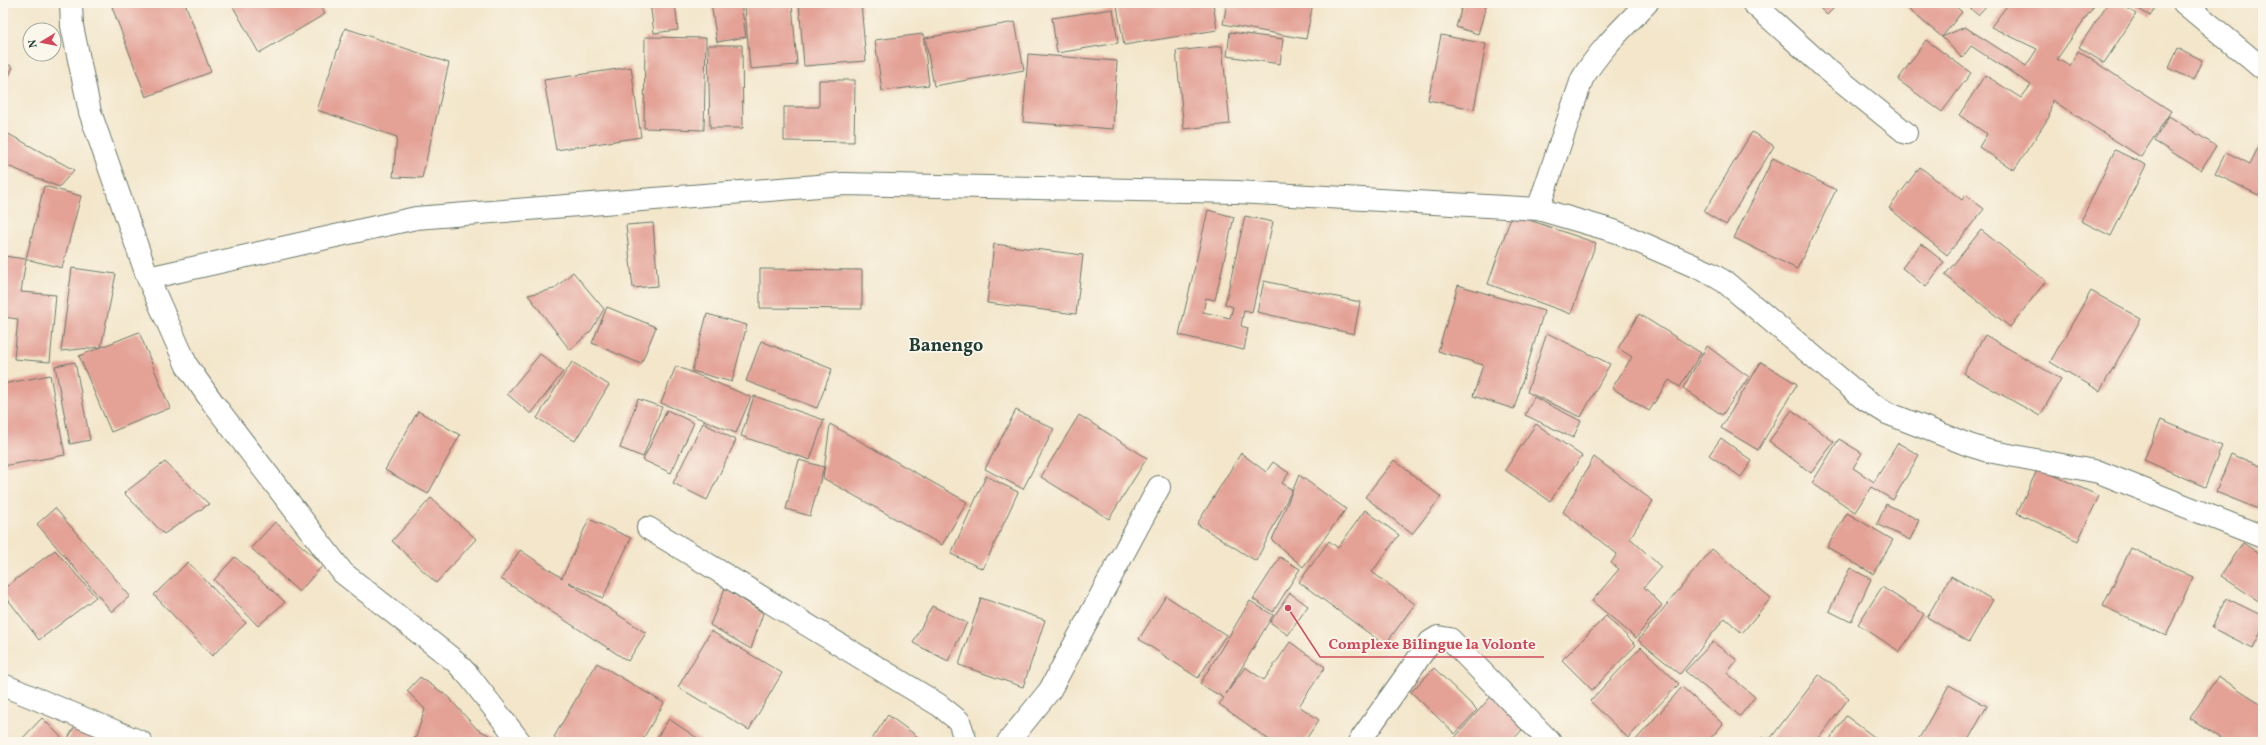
<svg xmlns="http://www.w3.org/2000/svg" width="2266" height="745" viewBox="0 0 2266 745" font-family="Vollkorn,serif">
<style>
.building{fill:#e4a297}
.lines{fill:none;stroke-linecap:round;stroke-linejoin:round}
.street-casing{stroke:#697869;stroke-width:24}
.street{stroke:#fff;stroke-width:22}
.labels{text-anchor:middle;stroke-width:3.5;stroke-linejoin:round;paint-order:stroke}
.district-label{font-size:18px;font-weight:bold;fill:#1f3d34;stroke:#fbf7ec}
.leader{fill:none;stroke:#d1495b;stroke-width:1.5}
.callout-dot{fill:#d1495b;stroke:#fbf7ec;stroke-width:1.5}
.callout-label{font-size:15px;text-anchor:middle;font-weight:bold;fill:#d1495b;stroke:#fbf7ec;stroke-width:3.5;stroke-linejoin:round;paint-order:stroke}
</style>
<rect width="100%" height="100%" fill="#fbf7ec"/>
<filter id="ink" filterUnits="userSpaceOnUse"><feTurbulence type="fractalNoise" baseFrequency=".025" numOctaves="2"/><feDisplacementMap in="SourceGraphic" scale="8" xChannelSelector="R" yChannelSelector="G"/><feConvolveMatrix kernelMatrix="1 2 1 2 8 2 1 2 1" color-interpolation-filters="sRGB"/></filter>
<filter id="wash" filterUnits="userSpaceOnUse"><feTurbulence type="fractalNoise" baseFrequency=".012" numOctaves="4" result="noise"/><feDisplacementMap in="SourceGraphic" scale="16" xChannelSelector="R" yChannelSelector="G"/><feGaussianBlur stdDeviation="0.9" result="paint"/><feColorMatrix in="noise" values="0 0 0 0 0 0 0 0 0 0 0 0 0 0 0 0 0 1.4 0 .05"/><feComposite in="paint" operator="in"/></filter>
<g filter="url(#wash)">
<rect width="100%" height="100%" fill="#f3e6cb"/>
<g id="blocks">
<!-- building -->
<path class="building" d="M123,3H185L211,72L146,97L112,7Z
M231,3H319L325,14L259,53Z
M650,3H675L678,30L654,33Z
M711,3H741L746,37L717,42Z
M792,3L797,65L750,69L745,7Z
M799,3H861L866,61L804,66Z
M1138,3H1213L1217,30L1124,45L1117,6Z
M1227,3H1313L1306,39L1223,24Z
M1463,3H1487L1478,34L1456,27Z
M1815,3H1839L1827,15Z
M1901,3H1952L1962,12L1942,37Z
M1964,3H1989L1978,15Z
M2009,3H2096L2057,59L2070,66L2078,51L2171,111L2141,157L2052,100L2049,117L2014,170L1979,147L1987,134L1959,115L1985,75L2021,98L2031,85L1971,46L1962,58L1942,37L1965,27L2026,66L2037,49L1991,27Z
M2108,3H2120L2136,14L2104,63L2079,47Z
M2129,3H2157L2150,16Z
M1113,9L1118,43L1057,53L1052,18Z
M1015,22L1024,70L934,86L925,38Z
M345,28L449,63L422,178L393,177L397,137L317,110Z
M1230,32L1283,39L1280,64L1227,56Z
M923,34L929,85L882,91L875,40Z
M1441,35L1486,44L1474,109L1428,100Z
M645,37L706,38L704,130L644,128Z
M1926,40L1971,73L1942,112L1898,80Z
M708,45H742L743,128H710Z
M1222,46L1230,124L1184,129L1176,51Z
M2178,48L2202,60L2193,80L2169,68Z
M1028,54L1117,61L1113,129L1023,122Z
M3,62L13,67L3,89Z
M631,67L641,137L556,150L544,80Z
M819,80H855L854,142L784,141V107H819Z
M2169,116L2216,146L2201,170L2154,141Z
M3,131L74,170L59,187L3,164Z
M1752,132L1774,146L1726,225L1704,212Z
M2263,138V197L2215,174L2226,152L2250,164Z
M2115,150L2146,165L2111,236L2081,221Z
M1773,158L1836,190L1797,269L1734,238Z
M1920,167L1962,200L1966,195L1984,209L1947,255L1889,208Z
M44,186L81,196L62,268L26,259Z
M1208,210L1234,217L1215,300L1206,298L1203,312L1230,318L1233,307L1225,304L1245,216L1273,222L1252,312L1244,310L1241,326L1248,328L1244,350L1179,335Z
M1512,214L1596,243L1571,314L1488,284Z
M653,223L658,286L633,288L626,225Z
M1981,230L2046,281L2010,327L1945,275Z
M994,244L1083,255L1076,314L987,303Z
M1921,244L1944,262L1926,287L1902,268Z
M3,256L26,259L21,292L56,295L50,362L14,359L18,319L3,317Z
M72,268L116,274L101,347L61,351Z
M760,269L862,270V309L760,308Z
M573,272L604,309L591,331L570,350L528,295L554,289Z
M1264,281L1360,302L1354,334L1257,312Z
M1458,285L1544,311L1514,409L1473,396L1483,365L1438,351Z
M2091,291L2141,319L2100,391L2050,362Z
M607,307L656,327L641,364L592,343Z
M707,314L747,325L732,382L692,371Z
M1639,314L1701,353L1680,387L1669,380L1649,411L1612,388L1632,357L1618,348Z
M139,332L170,408L111,432L79,356Z
M1547,333L1610,364L1581,417L1527,392Z
M1985,335L2061,379L2040,416L1963,373Z
M761,341L832,369L817,408L746,381Z
M1707,346L1749,377L1722,415L1683,388Z
M540,354L563,372L531,414L507,394Z
M75,362L90,440L70,444L55,366Z
M572,362L609,385L575,441L537,418Z
M1761,362L1797,384L1758,450L1721,428Z
M676,366L751,397L736,433L661,403Z
M50,375L65,455L3,466V384Z
M754,396L824,420L810,460L741,436Z
M1534,397L1581,421L1573,438L1525,415Z
M638,399L662,407L643,457L620,448Z
M667,410L694,423L671,473L643,460Z
M1016,410L1054,429L1023,489L985,469Z
M1792,410L1834,442L1811,473L1769,441Z
M418,411L460,435L428,494L385,470Z
M1079,415L1147,458L1109,519L1041,477Z
M2161,420L2222,446L2205,487L2144,460Z
M703,423L736,440L707,500L673,483Z
M830,424L967,502L942,545L823,478Z
M1536,424L1582,456L1550,501L1505,470Z
M1721,438L1752,461L1741,477L1709,455Z
M1839,439L1862,453L1853,468L1874,482L1898,443L1919,455L1893,500L1871,487L1855,512L1812,483Z
M1241,453L1266,472L1273,462L1289,473L1282,483L1292,490L1256,561L1197,524Z
M2231,454L2263,467V511L2216,492Z
M1594,457L1653,501L1630,538L1661,567L1644,587L1662,605L1636,638L1592,601L1619,569L1611,563L1617,554L1563,512Z
M799,460L824,467L810,516L786,509Z
M1394,460L1441,497L1412,534L1365,497Z
M165,462L209,504L164,534L124,493Z
M2038,468L2099,496L2078,541L2017,513Z
M1299,475L1346,509L1303,567L1272,540Z
M986,476L1018,492L983,569L951,554Z
M431,498L476,539L436,583L392,541Z
M1886,504L1919,520L1910,540L1877,524Z
M55,508L130,596L112,612L37,524Z
M1365,510L1399,535L1372,572L1415,604L1385,645L1299,582L1329,541L1338,548Z
M1847,513L1893,540L1873,574L1827,547Z
M589,519L631,538L603,598L568,582L646,633L628,661L501,579L520,550L562,578Z
M275,522L323,565L299,592L251,548Z
M2243,543L2263,556V604L2221,576Z
M2131,548L2193,577L2166,636L2103,606Z
M1712,549L1771,598L1742,633L1725,618L1680,674L1638,640Z
M55,550L96,597L39,640L3,593V589Z
M235,557L285,602L258,626L214,580Z
M1280,557L1300,569L1273,612L1253,599Z
M188,562L246,623L212,656L154,595Z
M1850,568L1871,579L1851,622L1829,611Z
M1951,576L1993,600L1969,642L1927,617Z
M1882,587L1924,614L1900,652L1858,624Z
M725,588L763,613L751,649L710,625Z
M1290,593L1308,606L1288,635L1270,622Z
M1166,596L1226,635L1198,678L1139,639Z
M981,598L1045,620L1023,687L959,665Z
M2226,598L2263,616V627L2253,648L2212,628Z
M1250,601L1273,615L1226,694L1245,667L1264,680L1290,642L1325,667L1299,706L1319,720L1304,742H1272L1219,704L1224,698L1200,684Z
M932,606L967,623L948,661L913,643Z
M1606,616L1636,645L1592,690L1562,660Z
M711,631L782,673L749,730L678,687Z
M1713,642L1737,660L1727,673L1755,697L1740,716L1685,671Z
M1641,647L1679,684L1628,738L1590,701Z
M597,663L664,703L641,742H563L554,737Z
M1434,668L1477,710L1455,734L1411,692Z
M1819,675L1849,698L1816,742H1774L1770,739Z
M2218,676L2263,705V734L2258,742H2227L2190,718Z
M420,677L447,696L477,729L503,742H402L416,737L425,709L407,691Z
M1949,685L1987,706L1967,742H1917Z
M1682,687L1723,724L1707,742H1634Z
M1495,692L1529,722L1511,742H1451Z
M888,715L925,742H870Z
M1846,716L1881,742H1828Z
M42,718L63,739L60,742H19Z
M669,719L703,742H654Z
M76,724L105,742H66Z
M1762,737L1767,742H1757Z"/>
</g>
</g>
<g filter="url(#ink)">
<use href="#blocks" fill-opacity="0" stroke="#697869" stroke-width="1"/>
<g class="lines">
<defs>
<path id="street" d="M71,3L72,26L90,112L148,278L187,366L213,403L343,573L455,661L469,676L520,742
M1753,3L1824,67L1906,133
M2184,3L2263,69
M1538,209L1582,79C1599,50 1624,27 1647,3
M148,278L416,218L843,184L1237,192L1538,209L1614,231L1708,272L1725,282L1863,398L1887,413L1969,445L1988,451L2099,472L2263,537
M648,528L939,705L959,721L966,742
M3,685L141,742
M1008,742L1050,690L1159,487
M1359,742L1430,642L1438,637L1450,639L1550,742"/>
</defs>
<!-- street casing -->
<use href="#street" class="street-casing"/>
<!-- street -->
<use href="#street" class="street"/>
</g>
</g>
<g class="labels">
<!-- district labels -->
<g class="district-label">
<text x="946" y="351">Banengo</text>
</g>
</g>
<!-- callouts -->
<path class="leader" d="M1288 608L1320 657H1544"/>
<circle class="callout-dot" cx="1288" cy="608" r="4"/>
<g class="callout-label">
<text x="1432" y="649">Complexe Bilingue la Volonte</text>
</g>
<!-- margin -->
<rect width="2266" height="745" fill="none" stroke="#fbf7ec" stroke-width="16"/>
<!-- north arrow -->
<g transform="translate(42 42) rotate(260)"><circle r="19" fill="#fbf7ec" stroke="#a3ada2"/>
<path d="M0-3L7 15L0 10L-7 15Z" fill="#d1495b"/>
<text y="-6" font-size="11" font-weight="bold" text-anchor="middle" fill="#1f3d34">N</text>
</g>
</svg>
